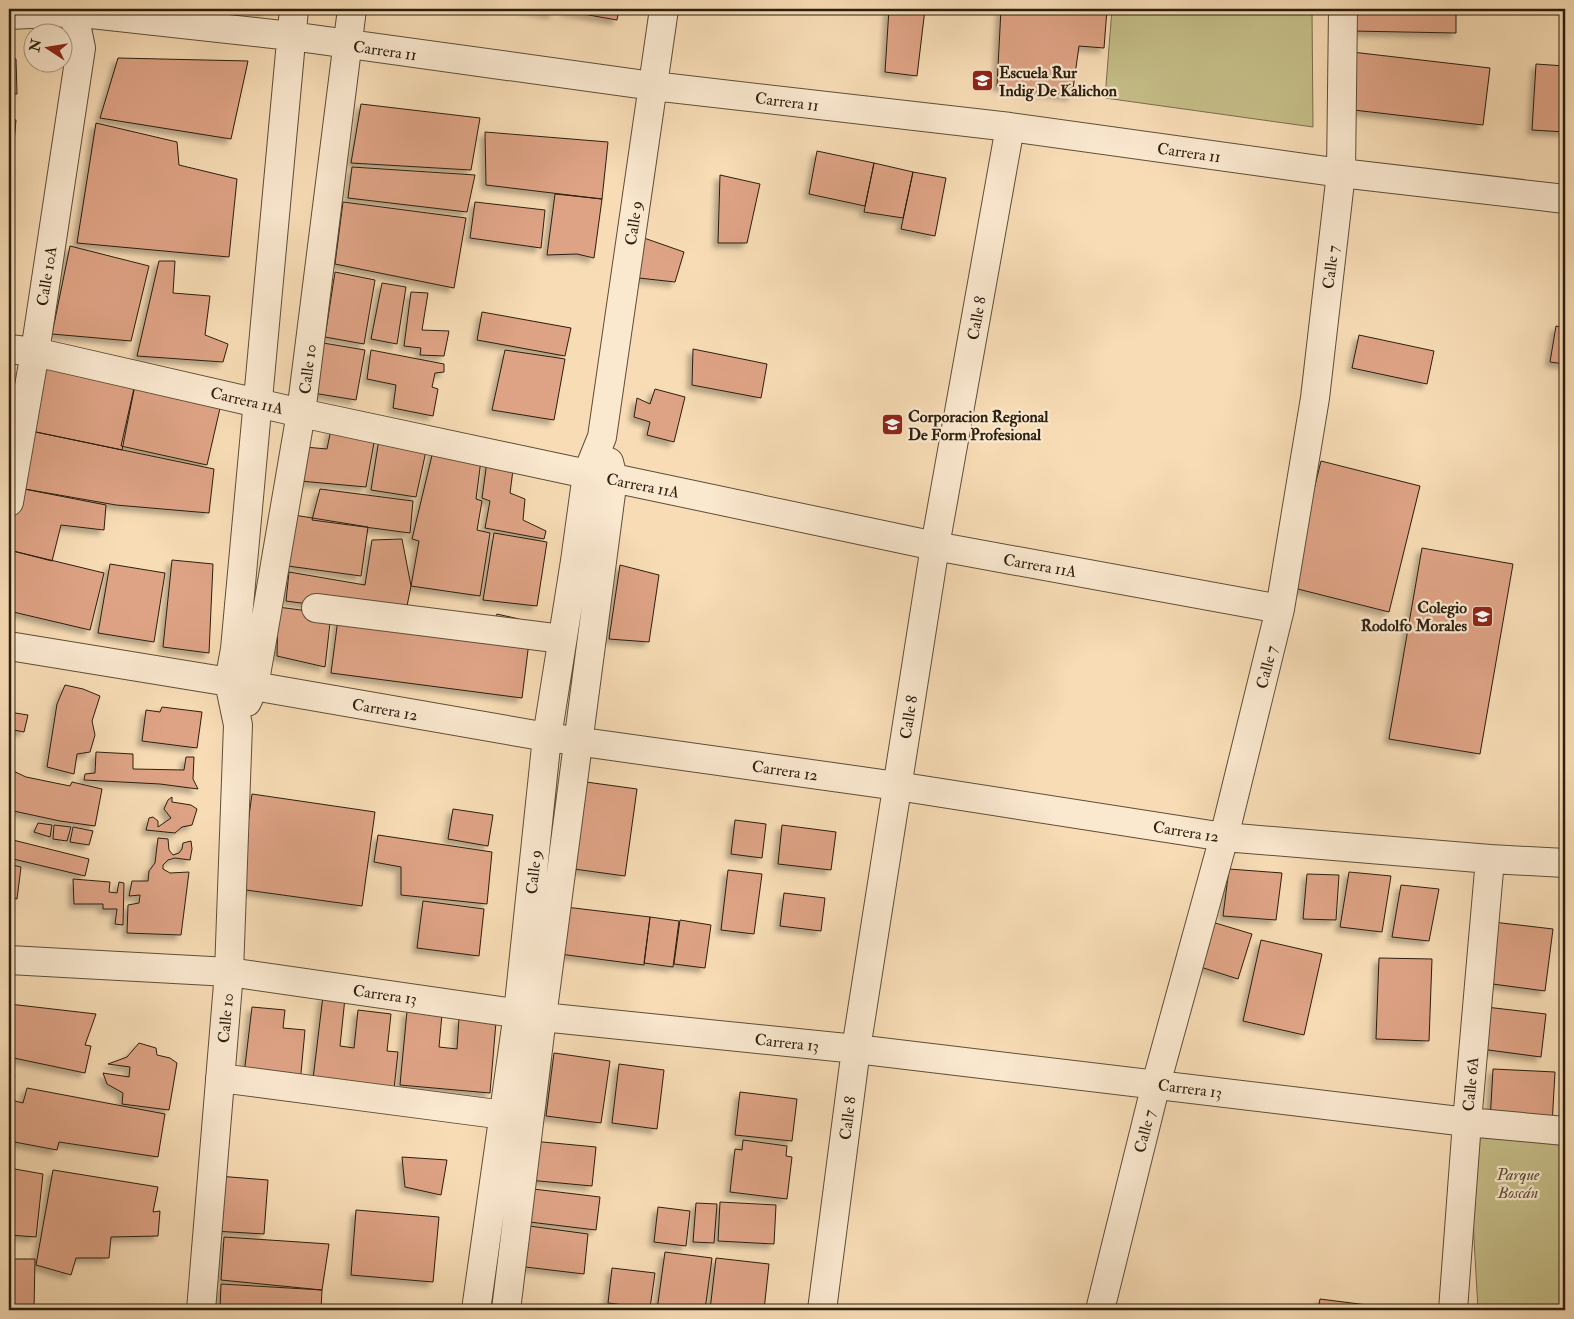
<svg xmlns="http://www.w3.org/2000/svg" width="1574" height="1319" viewBox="0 0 1574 1319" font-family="'IM FELL Double Pica',serif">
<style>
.green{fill:#c5be88;stroke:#786e4c}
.building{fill:#dea385;stroke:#2b1f0f;filter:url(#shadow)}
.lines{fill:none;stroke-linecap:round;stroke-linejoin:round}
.minor-casing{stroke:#5e4e38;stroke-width:30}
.minor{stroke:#fae8cf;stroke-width:28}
.labels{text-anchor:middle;stroke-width:4.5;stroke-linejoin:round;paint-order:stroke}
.street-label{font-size:16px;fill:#2b1f0f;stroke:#fae8cf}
.poi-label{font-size:16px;font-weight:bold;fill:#2b1f0f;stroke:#fae8cf;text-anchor:start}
.park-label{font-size:16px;font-style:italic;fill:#594f33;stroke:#fae8cf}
</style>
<defs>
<filter id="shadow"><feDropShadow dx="-4.5" dy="4.5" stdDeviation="2.5" flood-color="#0004"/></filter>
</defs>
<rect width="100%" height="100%" fill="#f7dcb5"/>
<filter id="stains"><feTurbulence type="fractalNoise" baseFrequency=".004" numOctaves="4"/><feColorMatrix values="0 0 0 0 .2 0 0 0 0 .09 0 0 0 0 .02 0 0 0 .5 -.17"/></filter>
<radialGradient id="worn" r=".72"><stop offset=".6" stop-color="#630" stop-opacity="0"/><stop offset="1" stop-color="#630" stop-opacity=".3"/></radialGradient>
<!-- green -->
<path class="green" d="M1112,9H1312L1313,127L1105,98Z
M1468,1131L1565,1138V1310H1478Z"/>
<!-- building -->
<path class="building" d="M237,9H266V12Z
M523,9H554L553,14Z
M566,9H619L617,20L566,11Z
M889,9H925L917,76L885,72Z
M1001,9H1107L1104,48L1079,46L1072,96L997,86Z
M1352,9H1456V33L1352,31Z
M1352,52L1490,68L1483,125L1345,109Z
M9,58L16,59L17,94H9Z
M118,58L248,61L231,139L100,118Z
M1536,64L1565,66V132L1532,130Z
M361,104L480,118L471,170L351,163Z
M9,119L16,120L9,199Z
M96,123L177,142L179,165L237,179L229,257L77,243Z
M485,132L608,142L602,199L486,185Z
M817,151L874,163L865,206L809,194Z
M874,163L913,172L903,218L864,212Z
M352,167L475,175L467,212L348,198Z
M913,172L946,178L935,236L901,229Z
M720,175L760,184L747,243H718Z
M555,194L602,199L594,258L577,254L547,255Z
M343,202L466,218L454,288L335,264Z
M475,202L545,210L541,248L470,238Z
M644,238L684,252L675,282L639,278Z
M70,246L149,266L131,341L52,334Z
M159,261H175L173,293L210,296L205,335L228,344L223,362L137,356Z
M335,272L375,280L364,344L325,337Z
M382,283L406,287L397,344L371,339Z
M411,292L428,293L422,330L449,331L444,356L420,355L421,348L404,346Z
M482,312L571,328L565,356L477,340Z
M1556,326L1565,328V364L1550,362Z
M1359,335L1434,351L1427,384L1352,368Z
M323,343L365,350L356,400L313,393Z
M693,349L767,364L761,398L692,385Z
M371,350L444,364V372L435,373L432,387L438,389L433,416L393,408L396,385L367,379Z
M505,350L565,359L554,420L492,410Z
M46,357L137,375L122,450L31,431Z
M137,375L223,395L207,465L121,446Z
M655,389L685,397L674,442L647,435L650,422L634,417L637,398L650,404Z
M331,429L375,437L366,487L300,481L305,447L327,449Z
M31,431L214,469L209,513L116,505L19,488Z
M379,439L426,451L416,497L371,490Z
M434,447L481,460L476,499L482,501L477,530L490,533L480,596L411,586L419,541L412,539Z
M488,454L513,470L510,493L525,499L523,520L546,531L544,539L485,528L490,501L482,498Z
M1321,461L1420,486L1389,612L1290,587Z
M19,488L106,505L104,530L61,525L52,561L9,550V535Z
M320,489L413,501L410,533L312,520Z
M294,515L368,527L361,576L288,566Z
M494,533L547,542L537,606L483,600Z
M402,539L411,586L406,611L490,626L497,614L519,619L526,633L286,601L289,572L365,585L372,540Z
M1422,548L1513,564L1480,754L1389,739Z
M9,550L104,573L90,630L9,611Z
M172,560L213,564L209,653L163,647Z
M110,564L165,573L154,642L98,633Z
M620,565L659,575L649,642L609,639Z
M278,607L331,614L325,667L277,656Z
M338,619L529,642L522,698L331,673Z
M65,685L83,689L100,696L92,721L95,735L90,752L77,754L74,774L47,767L57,704Z
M162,707L202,712L197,748L142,741L146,710L160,712Z
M9,712L28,715L24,732L9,729Z
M96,752L133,754V769L184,770L186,757H194L193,779L198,789L160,784L84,780L85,774L95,773Z
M9,769L26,777L70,786L72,782L102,789L95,826L60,821L9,810Z
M586,782L637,789L625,876L574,869Z
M252,794L375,812L362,906L239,889Z
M172,797V802L191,805L197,809L192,825L182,827L175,833L146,830L149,818L153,817L158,821V827L171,818L164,809L168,800Z
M453,809L493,815L488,846L448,839Z
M735,820L766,824L762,858L731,854Z
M38,823L52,825L50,837L34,832Z
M54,825L71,827L67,841L53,839Z
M782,825L836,832L831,870L778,864Z
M73,827L93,831L89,845L70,842Z
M378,835L492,852L487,904L401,895V867L374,862Z
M158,838L168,839L169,850L173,855L179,853L182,849L183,843L191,841L192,849L190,860L175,858L168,860L163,865V869L170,873L189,872L181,935L127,933L128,905L139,903L140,895L129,896L132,881H148L149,871L155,863Z
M9,839L89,859L85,876L9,858Z
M9,864L21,867L17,899L9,897Z
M1229,869L1282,873L1276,920L1223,916Z
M728,870L762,874L754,934L721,930Z
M1349,872L1391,876L1382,932L1340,927Z
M1307,874L1339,875L1336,920L1303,919Z
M73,879L110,882L109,892L117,893L119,882L124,883L123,925L115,924L117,909H103V904H74Z
M1401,885L1439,889L1429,941L1392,937Z
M784,893L825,898L821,931L780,926Z
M423,901L484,909L479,956L417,948Z
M557,906L650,917L644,965L552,953Z
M650,917L679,921L673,967L644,963Z
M1202,919L1252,934L1238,979L1188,963Z
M680,920L711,925L705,968L674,964Z
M1493,922L1553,929L1545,991L1485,983Z
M1261,940L1322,954L1304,1035L1243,1021Z
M1379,958L1432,959L1429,1041L1376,1039Z
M323,996L345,998L340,1046L354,1048L358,1010L391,1014L387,1051L398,1052L394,1089L313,1079Z
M9,1004L96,1014L85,1045L91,1046L85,1073L9,1057Z
M252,1007L285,1010L283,1028L305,1030L300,1084L256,1080L245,1066Z
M1486,1007L1546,1014L1541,1057L1481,1049Z
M407,1011L442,1014L439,1047L457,1049L459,1018L496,1022L490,1093L400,1085Z
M139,1043L156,1048L157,1055L170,1058L177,1063L169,1110L122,1104L123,1093L107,1084L103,1073L129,1077L130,1067L108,1064L127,1057Z
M554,1053L610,1061L601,1123L546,1116Z
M619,1064L664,1070L657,1129L612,1123Z
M1493,1069L1555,1072L1552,1125L1490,1122Z
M9,1073L15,1075L9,1089Z
M27,1088L165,1114L158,1157L59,1142L57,1150L9,1141V1112L11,1100L23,1103Z
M740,1092L797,1099L792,1141L735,1135Z
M743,1140L787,1146L786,1156L792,1157L787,1199L730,1192L735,1149L742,1150Z
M532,1141L596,1147L592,1186L528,1180Z
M402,1157L447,1160L441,1195L405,1187Z
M9,1168L43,1174L36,1237L9,1235Z
M53,1170L158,1187L153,1212L160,1211L158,1236L111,1237L109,1258H76L71,1275L36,1265Z
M218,1176L268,1180L264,1234L214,1231Z
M525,1188L600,1197L596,1230L521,1221Z
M720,1202L776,1205L774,1244L718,1241Z
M696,1203L717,1204L714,1243L693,1242Z
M658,1207L690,1211L686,1246L654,1242Z
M356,1210L439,1217L433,1282L351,1275Z
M522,1225L588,1234L584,1274L517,1266Z
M224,1237L329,1244L322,1290L221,1280Z
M665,1252L712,1258L705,1310H657Z
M716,1258L769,1264L764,1310H710Z
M9,1259H35L34,1310H9Z
M612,1268L655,1273L650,1308L608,1303Z
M221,1284L322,1290L321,1310H220Z
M1320,1299L1391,1308L1390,1310H1318Z"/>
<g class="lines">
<defs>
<path id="minor" d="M9,15L73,12L291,36L653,86L1010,127L1341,173L1565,199
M9,349L35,352L301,413L587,474L613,478L935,546L1280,609
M9,502L35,352L81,48L73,9
M316,608L562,639
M9,646L254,686L547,737L897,786L1224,837L1490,859L1565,863
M247,702L254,686L260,652L301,413L352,9
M9,960L229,972L542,1017L856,1049L1467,1122L1565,1131
M220,1078L504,1115
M201,1310L229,972L238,725L229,682L235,649L294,9
M476,1310L518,1013L547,737L575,561L587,474L602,437L664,9
M506,1310L542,1017L613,478L609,462
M822,1310L856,1049L935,546L1010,127
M1100,1310L1156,1084L1224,837L1280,609L1315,398L1341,173L1343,9
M1453,1310L1467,1122L1490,859"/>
</defs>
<!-- minor casing -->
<use href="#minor" class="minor-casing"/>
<!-- minor -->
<use href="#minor" class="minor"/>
</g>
<!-- icons -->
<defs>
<symbol id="school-square" viewBox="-11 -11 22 22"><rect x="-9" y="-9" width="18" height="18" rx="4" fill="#8f2418" stroke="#fae8cf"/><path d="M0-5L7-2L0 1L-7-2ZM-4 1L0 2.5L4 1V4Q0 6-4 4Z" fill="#fff"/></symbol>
</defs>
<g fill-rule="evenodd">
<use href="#school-square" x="970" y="68" width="25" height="25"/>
<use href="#school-square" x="880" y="412" width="25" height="25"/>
<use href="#school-square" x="1470" y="604" width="25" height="25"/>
</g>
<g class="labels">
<!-- street labels -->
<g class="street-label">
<text transform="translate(385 50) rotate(8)" y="6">Carrera 11</text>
<text transform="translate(787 101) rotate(7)" y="6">Carrera 11</text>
<text transform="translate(1189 152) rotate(8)" y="6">Carrera 11</text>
<text transform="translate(633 223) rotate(-82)" y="6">Calle 9</text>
<text transform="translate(1330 267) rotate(-83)" y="6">Calle 7</text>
<text transform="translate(46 276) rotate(-81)" y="6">Calle 10A</text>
<text transform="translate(976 318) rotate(-80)" y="6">Calle 8</text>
<text transform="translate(307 369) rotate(-83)" y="6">Calle 10</text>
<text transform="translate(247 400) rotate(13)" y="6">Carrera 11A</text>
<text transform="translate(643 485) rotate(11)" y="6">Carrera 11A</text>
<text transform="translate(1040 565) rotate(10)" y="6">Carrera 11A</text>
<text transform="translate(1266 667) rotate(-76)" y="6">Calle 7</text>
<text transform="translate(385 709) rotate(10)" y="6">Carrera 12</text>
<text transform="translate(908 717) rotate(-81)" y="6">Calle 8</text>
<text transform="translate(785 770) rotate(8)" y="6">Carrera 12</text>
<text transform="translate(1186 831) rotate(9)" y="6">Carrera 12</text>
<text transform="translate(533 872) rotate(-84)" y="6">Calle 9</text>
<text transform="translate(385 994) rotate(8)" y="6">Carrera 13</text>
<text transform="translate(225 1018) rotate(-85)" y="6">Calle 10</text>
<text transform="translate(787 1042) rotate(6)" y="6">Carrera 13</text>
<text transform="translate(1470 1084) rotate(-85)" y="6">Calle 6A</text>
<text transform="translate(1190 1088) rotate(7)" y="6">Carrera 13</text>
<text transform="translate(847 1118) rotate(-83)" y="6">Calle 8</text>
<text transform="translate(1144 1131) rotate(-76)" y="6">Calle 7</text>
</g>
<!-- poi labels -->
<g class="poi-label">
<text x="999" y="78">Escuela Rur<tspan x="999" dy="18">Indig De Kalichon</tspan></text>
<text x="908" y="422">Corporacion Regional<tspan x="908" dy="18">De Form Profesional</tspan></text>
<text x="1467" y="613" text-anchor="end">Colegio<tspan x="1467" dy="18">Rodolfo Morales</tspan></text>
</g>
<!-- park labels -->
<g class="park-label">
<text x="1518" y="1180">Parque<tspan x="1518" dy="18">Boscán</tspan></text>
</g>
</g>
<!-- margin -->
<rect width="1574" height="1319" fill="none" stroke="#f7dcb5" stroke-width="30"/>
<rect x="10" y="10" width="1554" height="1299" fill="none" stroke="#2b1f0f" stroke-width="2.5"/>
<rect x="15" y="15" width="1544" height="1289" fill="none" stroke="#2b1f0f"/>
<!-- north arrow -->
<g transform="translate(48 48) rotate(282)"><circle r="24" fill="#fae8cf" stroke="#a79882"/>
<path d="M0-4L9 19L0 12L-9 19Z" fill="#8f2418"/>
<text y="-8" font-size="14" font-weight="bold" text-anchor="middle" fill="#2b1f0f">N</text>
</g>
<rect width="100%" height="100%" filter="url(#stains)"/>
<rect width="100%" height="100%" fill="url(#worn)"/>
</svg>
